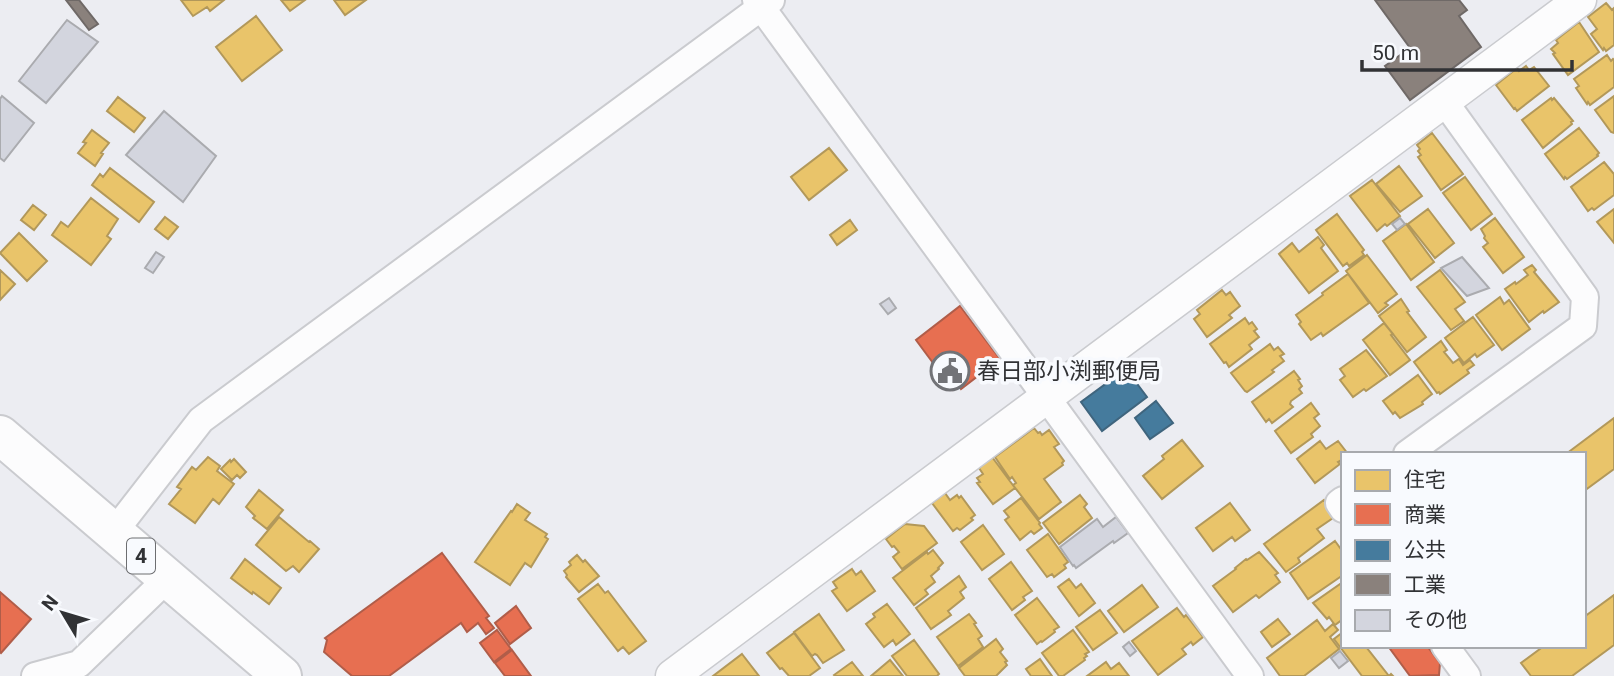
<svg xmlns="http://www.w3.org/2000/svg" width="1614" height="676" viewBox="0 0 1614 676" font-family="Roboto,'Noto Sans JP',sans-serif">
<style>
.homes{fill:#e9c46a;stroke:#b2985a;stroke-width:2}
.shops{fill:#e76f51;stroke:#b05d49;stroke-width:2}
.public{fill:#457b9d;stroke:#3f657e;stroke-width:2}
.industry{fill:#8a817c;stroke:#6f6967;stroke-width:2}
.building{fill:#d3d5de;stroke:#aaabaf;stroke-width:2}
.lines{fill:none;stroke-linecap:round;stroke-linejoin:round}
.minor-casing{stroke:#cacbcf;stroke-width:30}
.tertiary-casing{stroke:#cacbcf;stroke-width:35}
.trunk-casing{stroke:#cacbcf;stroke-width:42}
.minor{stroke:#fcfcfd;stroke-width:26}
.tertiary{stroke:#fcfcfd;stroke-width:32}
.trunk{stroke:#fcfcfd;stroke-width:38}
.labels{text-anchor:middle;stroke-width:7;stroke-linejoin:round;paint-order:stroke}
.shield{fill:#f8fafe;stroke:#6d6e71;stroke-width:2}
.shield-label{font-size:21px;font-weight:bold;fill:#313235}
.poi-label{font-size:23px;fill:#313235;stroke:#f8fafe;text-anchor:start}
</style>
<rect width="100%" height="100%" fill="#ecedf2"/>
<!-- homes -->
<path class="homes" d="M181,0H224L210,11L207,7L193,16Z
M281,0H305L290,11Z
M334,0H366L345,15Z
M1606,3L1612,10L1614,8V45L1606,51L1604,48L1603,50L1591,34L1597,29L1588,17Z
M256,16L282,50L242,81L216,47Z
M1579,22L1599,52L1568,75L1553,54L1555,53L1551,49L1558,43L1556,40Z
M1607,55L1611,61L1613,59L1614,60V87L1590,105L1588,102L1587,104L1576,88L1579,86L1574,79Z
M1526,66L1529,70L1534,67L1549,86L1517,111L1515,108L1514,109L1496,85L1517,68L1519,71Z
M1614,96V133L1611,132L1595,110Z
M118,97L145,118L134,132L107,111Z
M1551,98L1552,100L1554,98L1573,121L1571,122L1572,124L1543,148L1522,120Z
M1579,128L1599,153L1597,155L1598,156L1567,179L1565,177L1564,179L1545,154Z
M92,130L109,143L101,153L103,154L95,166L78,153L86,143L83,142Z
M1432,133L1463,174L1441,190L1418,157L1421,155L1418,151L1420,149L1417,145Z
M829,148L847,170L809,200L791,177Z
M1604,162L1614,174V195L1594,210L1592,208L1588,211L1571,187Z
M1399,166L1422,196L1400,212L1376,184Z
M110,168L154,202L139,222L92,185L100,174L103,177Z
M1465,177L1492,214L1471,230L1443,193Z
M1372,180L1400,216L1387,226L1385,224L1377,231L1350,196Z
M91,198L118,219L107,236L111,239L91,265L52,235L61,222L68,227Z
M33,205L46,215L34,230L21,220Z
M1428,209L1454,243L1435,258L1408,224Z
M1614,209V243L1597,222Z
M1337,214L1364,250L1362,252L1364,255L1349,266L1347,263L1343,266L1316,230Z
M165,217L178,227L168,239L155,229Z
M1495,218L1524,257L1503,273L1483,247L1488,243L1484,238L1485,236L1481,229Z
M850,220L857,230L837,245L830,235Z
M1406,224L1434,262L1411,280L1383,241Z
M19,233L47,261L27,281L0,253Z
M1318,237L1324,245L1321,248L1338,271L1309,293L1279,254L1292,243L1299,252Z
M1367,255L1397,294L1385,303L1388,305L1378,313L1346,271Z
M1532,265L1536,270L1534,272L1559,302L1544,313L1543,311L1529,322L1505,289L1515,282L1516,284L1528,275L1524,270Z
M0,270L15,284L0,300Z
M1440,270L1465,302L1455,309L1464,321L1451,330L1417,287Z
M1348,274L1369,303L1323,336L1321,333L1311,340L1299,324L1301,322L1296,315L1323,295L1322,293Z
M1222,290L1226,295L1230,292L1240,306L1229,315L1232,318L1207,337L1194,319L1200,314L1197,310Z
M1500,297L1504,304L1509,300L1530,329L1502,350L1476,315Z
M1401,299L1409,311L1407,312L1426,337L1407,352L1379,316Z
M1473,317L1494,345L1477,357L1475,354L1464,363L1445,338Z
M1245,318L1249,324L1252,322L1257,329L1254,331L1259,337L1249,345L1252,349L1229,367L1226,362L1224,363L1210,344Z
M1384,323L1393,334L1391,335L1410,360L1390,375L1363,340Z
M1441,341L1447,350L1444,352L1453,363L1459,359L1463,365L1470,360L1474,365L1467,370L1469,373L1440,394L1439,392L1437,393L1414,362Z
M1270,344L1274,350L1278,347L1284,354L1280,356L1284,361L1272,370L1274,372L1247,392L1245,391L1231,373Z
M1366,350L1387,376L1366,391L1364,389L1353,397L1340,380L1345,376L1340,369Z
M1294,371L1300,379L1298,380L1302,386L1299,389L1302,393L1291,401L1290,404L1293,407L1272,423L1269,419L1266,422L1252,402Z
M1418,375L1432,394L1422,402L1423,404L1400,418L1395,412L1393,414L1383,401Z
M1311,403L1319,414L1314,418L1320,426L1311,434L1313,437L1291,453L1275,431Z
M1614,418V469L1584,491V454H1566Z
M1034,428L1038,433L1040,432L1042,435L1049,430L1059,444L1054,447L1064,461L1062,463L1063,465L1044,479L1061,502L1039,519L1013,485L1016,483L1012,477L1010,479L995,457Z
M1182,440L1203,466L1162,499L1143,476L1164,459L1162,456Z
M1320,441L1326,449L1338,441L1348,454H1343V459L1338,462L1340,464L1315,483L1297,459Z
M208,457L220,466L217,471L234,484L219,504L213,499L195,523L169,504L181,489L177,487L192,467L196,470Z
M992,457L1015,488L993,504L977,483L980,482L977,478L983,474L979,468Z
M234,459L246,472L240,478L237,475L232,480L221,469L230,460L231,462Z
M259,490L283,510L267,529L253,518L255,516L246,507Z
M945,493L950,500L957,495L959,498L961,496L975,515L971,518L973,520L960,530L957,528L953,531L932,503Z
M1080,495L1087,504L1084,507L1092,518L1059,544L1043,523Z
M1021,498L1040,523L1039,524L1042,528L1034,534L1031,531L1020,540L1005,520L1009,517L1004,511Z
M1324,500L1336,516L1317,529L1324,538L1298,558L1300,562L1286,572L1264,544Z
M1230,503L1250,530L1235,541L1232,537L1213,551L1196,528Z
M517,504L530,513L525,520L547,534L545,537L548,539L531,567L525,563L510,585L475,562L511,511L512,512Z
M279,517L309,542L310,541L319,549L299,572L293,566L286,571L256,545Z
M905,524L924,526L937,543L902,569L893,557L899,552L894,546L892,547L886,539Z
M983,525L1004,554L982,570L961,542Z
M1048,534L1068,562L1064,565L1066,568L1054,577L1052,574L1047,577L1027,550Z
M1335,541L1343,552V575L1308,599L1290,573Z
M933,550L943,563L938,568L939,569L931,576L935,582L925,590L928,594L914,605L893,578L927,552L928,554Z
M1259,552L1278,573L1275,575L1280,582L1259,598L1256,595L1233,612L1213,586L1236,569L1235,568L1246,559L1247,560Z
M577,555L583,562L585,560L599,576L579,592L566,577L567,575L564,571L571,565L569,562Z
M245,559L281,588L269,604L253,592L252,594L231,578Z
M1011,562L1032,591L1023,597L1025,600L1012,610L989,579Z
M852,569L856,575L861,571L875,591L847,611L832,591L837,588L833,582Z
M959,576L966,587L960,592L964,598L948,611L951,615L931,629L916,608Z
M1069,579L1076,588L1081,584L1095,603L1079,616L1058,587Z
M1343,582V619L1335,625L1329,617L1327,619L1313,603Z
M598,584L605,593L608,591L646,641L629,654L623,647L618,651L578,599Z
M1142,585L1158,607L1124,632L1108,611Z
M1614,595V645L1572,676H1531L1521,663L1544,646H1584V617Z
M1037,598L1059,627L1054,630L1055,632L1042,642L1041,641L1037,644L1015,615Z
M887,604L910,634L896,645L893,640L884,647L866,624L875,617L873,614Z
M1177,608L1184,617L1186,615L1203,637L1193,645L1191,642L1182,649L1186,654L1158,675L1132,641Z
M1100,610L1117,633L1093,650L1076,627Z
M819,614L844,650L823,663L817,655L815,654L812,656L794,632Z
M969,614L976,623L974,624L982,636L978,639L983,647L958,666L937,637Z
M1278,619L1290,634L1272,647L1261,632Z
M1317,620L1325,631L1333,624L1338,630L1330,637L1339,649L1304,676H1280L1267,658Z
M1073,630L1089,652L1085,654L1087,656L1084,658L1085,660L1063,676H1059L1042,653Z
M1343,632V646H1369L1367,648L1389,676L1391,674L1393,676H1362L1334,639Z
M794,633L820,668L809,676H789L782,668L780,669L767,653Z
M996,639L1003,649L1000,652L1007,661L1005,662L1007,665L996,676H965L959,668Z
M914,640L939,674L937,676H907L892,656Z
M742,654L759,676H713Z
M1040,659L1052,676H1031L1026,669Z
M890,660L903,676H871Z
M852,662L863,676H835L834,675Z
M1106,662L1111,669L1119,663L1129,676H1087Z"/>
<!-- shops -->
<path class="shops" d="M960,306L1000,359L961,389L959,386L953,390L916,340Z
M442,553L489,616L486,618L494,628L486,634L478,623L467,632L461,623L389,676H352L324,652L327,640L325,638Z
M0,592L31,619L1,653L0,652Z
M516,606L531,628L510,644L495,623Z
M497,630L511,649L494,662L480,643Z
M1388,646H1427L1440,663L1439,675L1410,676Z
M512,650L531,676H505L495,663Z"/>
<!-- public -->
<path class="public" d="M1126,369L1147,397L1102,431L1081,402Z
M1156,401L1173,423L1150,439L1135,418Z"/>
<!-- industry -->
<path class="industry" d="M66,0H79L98,24L89,30Z
M1375,0H1459L1467,10L1459,16L1481,47L1410,100L1385,66L1410,48Z"/>
<!-- building -->
<path class="building" d="M67,20L98,42L46,103L19,81Z
M2,96L34,123L4,161L0,158V99Z
M164,111L216,156L183,202L126,155Z
M1400,218L1405,224L1397,230L1392,224Z
M156,252L164,257L153,273L145,268Z
M1462,257L1489,288L1467,296L1441,268Z
M889,298L896,308L888,314L880,304Z
M1116,517L1128,533L1114,543L1113,541L1076,568L1074,565L1073,566L1060,547L1097,519L1103,527Z
M1129,642L1136,651L1130,656L1123,647Z
M1340,651L1348,661L1339,668L1331,658Z"/>
<g class="lines">
<defs>
<path id="minor" d="M756,0L1250,676
M1407,454L1583,326L1585,297L1444,101
M1343,500L1339,503L1343,509
M114,532L201,420L771,0
M1445,646L1467,676
M35,676L79,664L168,578"/>
<path id="tertiary" d="M672,676L1580,0"/>
<path id="trunk" d="M0,435L282,676"/>
</defs>
<!-- minor casing -->
<use href="#minor" class="minor-casing"/>
<!-- tertiary casing -->
<use href="#tertiary" class="tertiary-casing"/>
<!-- trunk casing -->
<use href="#trunk" class="trunk-casing"/>
<!-- minor -->
<use href="#minor" class="minor"/>
<!-- tertiary -->
<use href="#tertiary" class="tertiary"/>
<!-- trunk -->
<use href="#trunk" class="trunk"/>
</g>
<!-- icons -->
<defs>
<symbol id="civic-ring" viewBox="-11 -11 22 22"><circle r="9.5" fill="#f8fafe" stroke="#727377" stroke-width="1.5"/><path d="M-.6-6.5H3V-4.5H.6V-3L4-1V1h2V6H-6V1h2V-1L-.6-3ZM-1.2 2.5V6h2.4V2.5Z" fill="#727377"/></symbol>
</defs>
<g fill-rule="evenodd">
<use href="#civic-ring" x="928" y="349" width="44" height="44"/>
</g>
<g class="labels">
<!-- shield labels -->
<rect class="shield" x="127" y="538.5" width="28" height="35" rx="5"/>
<g class="shield-label">
<text x="141" y="563">4</text>
</g>
<!-- poi labels -->
<g class="poi-label">
<text x="977" y="379">春日部小渕郵便局</text>
</g>
</g>
<!-- legend -->
<rect x="1341" y="452" width="245" height="196" fill="#f8fafe" stroke="#a8aaae" stroke-width="2"/>
<rect x="1355" y="470" width="35" height="21" fill="#e9c46a" stroke="#a8aaae" stroke-width="2"/>
<text x="1404" y="487" font-size="21" fill="#313235">住宅</text>
<rect x="1355" y="504" width="35" height="21" fill="#e76f51" stroke="#a8aaae" stroke-width="2"/>
<text x="1404" y="522" font-size="21" fill="#313235">商業</text>
<rect x="1355" y="540" width="35" height="21" fill="#457b9d" stroke="#a8aaae" stroke-width="2"/>
<text x="1404" y="557" font-size="21" fill="#313235">公共</text>
<rect x="1355" y="574" width="35" height="21" fill="#8a817c" stroke="#a8aaae" stroke-width="2"/>
<text x="1404" y="592" font-size="21" fill="#313235">工業</text>
<rect x="1355" y="610" width="35" height="21" fill="#d3d5de" stroke="#a8aaae" stroke-width="2"/>
<text x="1404" y="627" font-size="21" fill="#313235">その他</text>
<!-- north arrow -->
<g transform="translate(63 613) rotate(308)" stroke="#f8fafe" stroke-width="5" paint-order="stroke">
<path d="M0-5L12 26L0 18L-12 26Z" fill="#313235"/>
<text y="-10" font-size="19" font-weight="bold" text-anchor="middle" fill="#313235">N</text>
</g>
<!-- scale -->
<path d="M1362 60v10h210v-10" fill="none" stroke="#313235" stroke-width="3.5"/>
<text x="1372" y="60" font-size="21" fill="#313235" stroke="#f8fafe" stroke-width="5" paint-order="stroke">50 m</text>
</svg>
